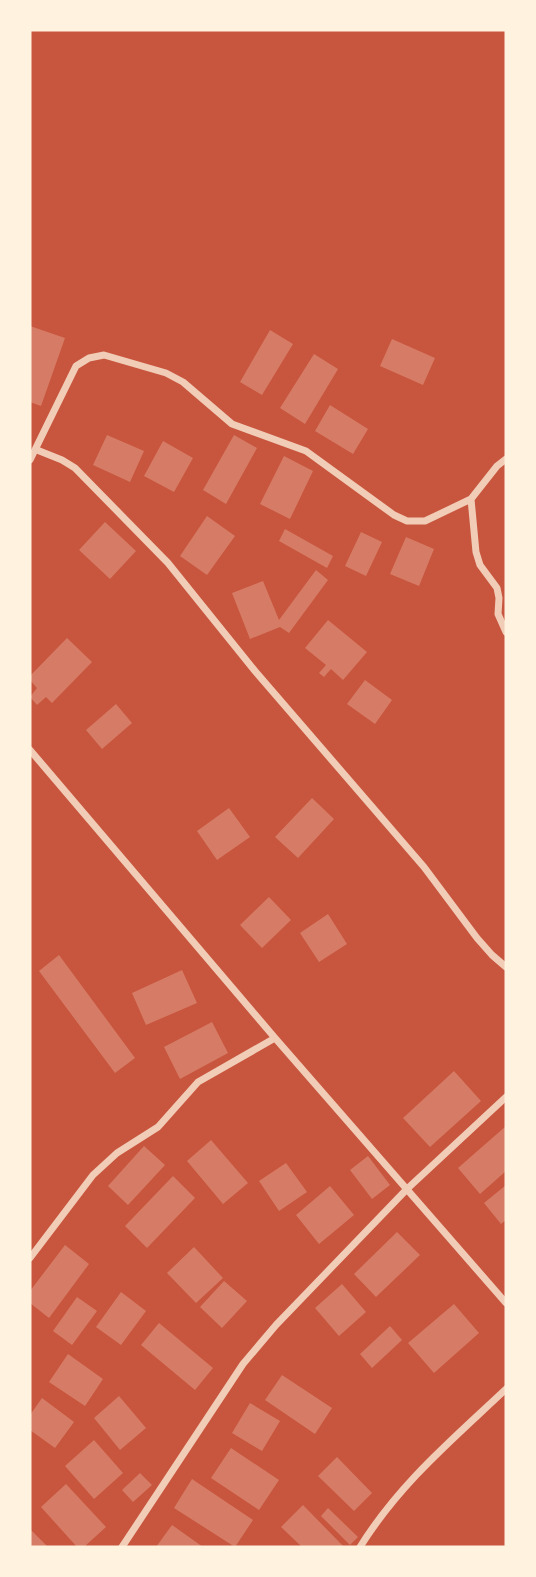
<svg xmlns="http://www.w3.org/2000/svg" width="536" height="1577" viewBox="0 0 536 1577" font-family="'Alegreya Sans',sans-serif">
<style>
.building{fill:#d67c66}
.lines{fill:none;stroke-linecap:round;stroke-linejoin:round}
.minor{stroke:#f1ccb7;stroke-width:7}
</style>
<rect width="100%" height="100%" fill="#c8553d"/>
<!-- building -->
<path class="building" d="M30,326L65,338L41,406L30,402Z
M270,330L293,344L262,395L240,382Z
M392,339L435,358L423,385L380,366Z
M314,354L338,369L305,424L280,408Z
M330,405L368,429L353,454L315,431Z
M107,435L144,451L130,482L93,465Z
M234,435L257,448L226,504L203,490Z
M163,441L193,458L174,492L144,476Z
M284,456L313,471L290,519L260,504Z
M207,516L235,536L207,575L180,556Z
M105,522L136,551L110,579L79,550Z
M285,529L333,556L327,568L279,541Z
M361,532L382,542L366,576L345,566Z
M406,537L434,549L419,586L390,574Z
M316,570L328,580L289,633L280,627L250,639L232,593L263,581L279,620Z
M328,620L367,652L343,680L331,669L324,677L319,673L326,665L305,648Z
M67,638L92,662L52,703L46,697L37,705L30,697L37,688L30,680V676Z
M365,680L392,700L375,724L347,704Z
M116,704L132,723L102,749L86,730Z
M312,798L334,819L298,858L275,837Z
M229,808L250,837L217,860L197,831Z
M269,897L291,920L262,948L240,925Z
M328,914L347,944L319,962L300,933Z
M59,955L135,1058L115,1073L39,971Z
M182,970L197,1003L146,1025L132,993Z
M212,1022L228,1053L180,1079L164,1047Z
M454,1071L481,1101L430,1147L403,1118Z
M506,1126V1171L480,1194L458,1168Z
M211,1140L248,1183L223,1204L187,1161Z
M144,1146L165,1165L128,1205L108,1186Z
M368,1156L390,1185L372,1199L350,1170Z
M286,1163L307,1192L279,1211L259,1181Z
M173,1176L195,1198L147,1248L125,1226Z
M506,1185V1220L501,1224L484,1203Z
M330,1186L354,1215L319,1244L296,1215Z
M397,1232L420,1255L376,1297L354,1274Z
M65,1245L89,1264L49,1318L30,1303V1291Z
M194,1247L223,1278L196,1303L167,1273Z
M224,1281L247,1301L222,1328L200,1307Z
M342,1284L366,1312L339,1336L315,1308Z
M121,1292L146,1311L121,1345L96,1327Z
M77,1297L97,1311L72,1345L53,1331Z
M454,1304L479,1333L434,1373L408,1343Z
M159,1323L213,1368L195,1390L141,1345Z
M390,1326L402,1340L372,1368L360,1354Z
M68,1354L103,1379L85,1406L49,1382Z
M282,1375L332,1408L315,1434L265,1400Z
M119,1396L146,1428L120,1450L94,1418Z
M42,1398L74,1422L55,1448L30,1430V1415Z
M250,1403L280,1421L262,1451L232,1433Z
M94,1440L123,1473L94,1499L65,1466Z
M231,1448L279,1480L259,1510L211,1478Z
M337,1457L372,1493L354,1511L318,1476Z
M140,1473L152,1485L133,1502L122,1490Z
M192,1479L253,1520L235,1547L174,1508Z
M66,1484L106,1527L84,1547H77L41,1507Z
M303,1505L344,1547H302L281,1527Z
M328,1508L358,1537L350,1545L321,1516Z
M172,1525L203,1547H156Z
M30,1529L48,1547H30Z"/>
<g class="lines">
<!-- minor -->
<path class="minor" d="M37,450L62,460L75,468L168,563L255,671L424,867L477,938L492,955L506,967
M30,460L76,366L89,358L104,355L166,373L183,382L232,424L306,451L394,515L407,521H425L471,499L497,466L506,459
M471,499L476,552L480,565L497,588L499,598L498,614L506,632
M30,750L275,1038L506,1303
M30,1258L93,1175L117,1153L158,1127L198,1082L275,1038
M122,1547L243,1364L276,1325L407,1189L506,1097
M360,1547C400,1483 452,1440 506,1389"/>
</g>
<!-- border -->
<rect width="536" height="1577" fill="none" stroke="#fff3e0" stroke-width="63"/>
</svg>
